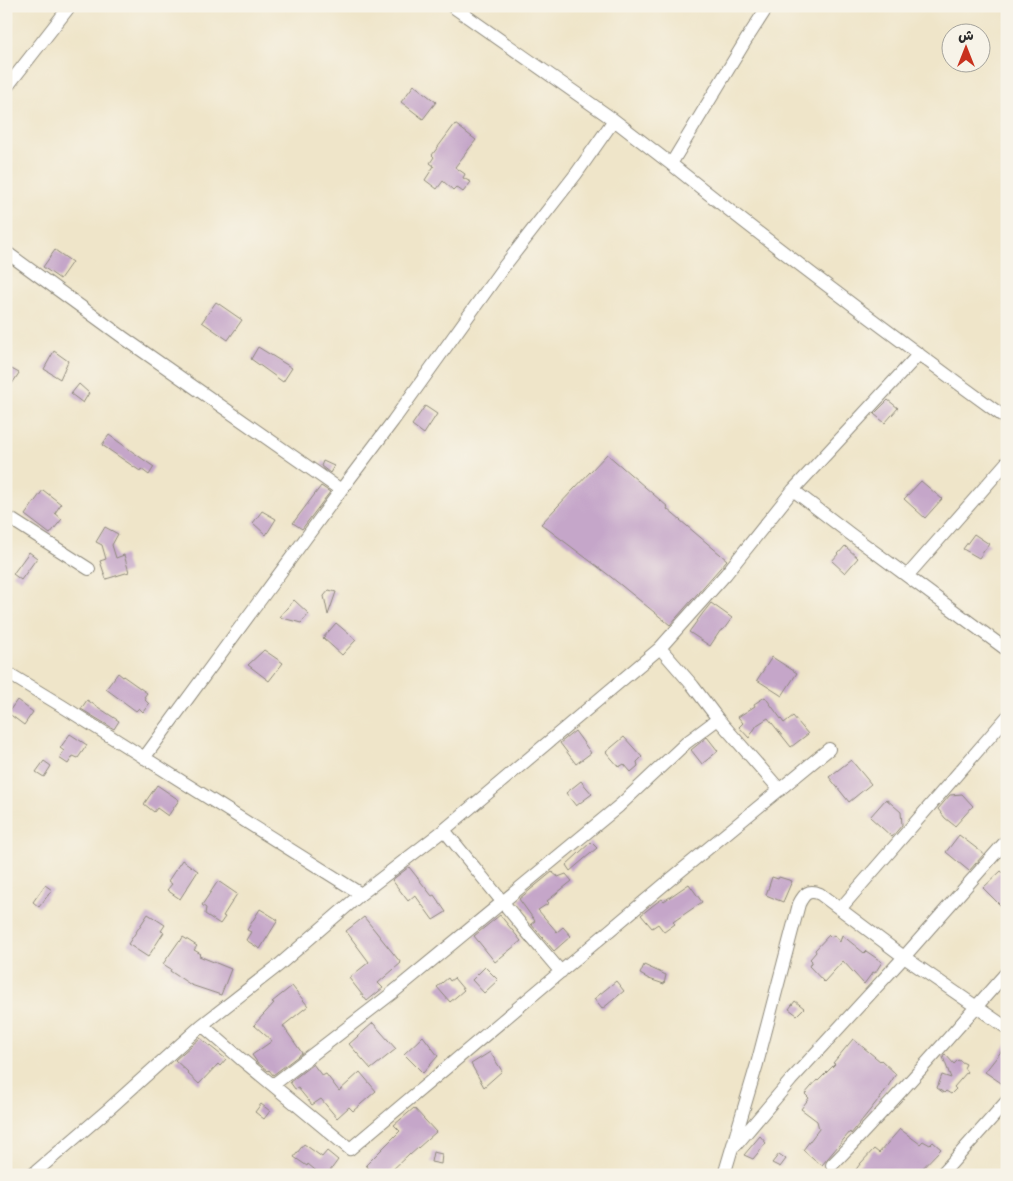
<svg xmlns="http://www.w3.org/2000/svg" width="1013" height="1181" viewBox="0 0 1013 1181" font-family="'Balsamiq Sans','Playpen Sans Arabic',sans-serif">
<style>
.building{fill:#c5a6c9}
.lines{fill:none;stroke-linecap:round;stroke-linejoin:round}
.street-casing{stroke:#8d887a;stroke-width:14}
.street{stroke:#fff;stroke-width:12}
</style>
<rect width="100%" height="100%" fill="#f7f3e8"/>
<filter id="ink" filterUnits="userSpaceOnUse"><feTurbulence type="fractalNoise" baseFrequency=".02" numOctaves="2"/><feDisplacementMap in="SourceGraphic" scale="10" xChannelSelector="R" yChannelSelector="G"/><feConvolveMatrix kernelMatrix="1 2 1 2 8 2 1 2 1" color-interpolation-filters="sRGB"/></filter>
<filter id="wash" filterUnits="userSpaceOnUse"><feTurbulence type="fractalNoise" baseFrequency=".0096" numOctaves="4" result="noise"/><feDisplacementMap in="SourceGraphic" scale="20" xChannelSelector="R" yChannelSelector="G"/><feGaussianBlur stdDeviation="1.12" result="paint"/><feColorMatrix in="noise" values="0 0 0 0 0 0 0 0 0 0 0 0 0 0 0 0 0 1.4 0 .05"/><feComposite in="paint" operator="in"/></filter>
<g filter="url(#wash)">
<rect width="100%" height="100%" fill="#efe5c9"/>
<g id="blocks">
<!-- building -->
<path class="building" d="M414,85L436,102L423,119L401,102Z
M455,124L476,140L455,167L465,174L463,178L471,182L463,192L456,187L453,190L443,181L437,189L425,180L434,166L430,163L434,157L432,155Z
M55,250L72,262L60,279L43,267Z
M216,302L242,320L228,340L202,322Z
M258,347L292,368L283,382L251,359Z
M54,351L68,361L60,379L44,369Z
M6,366L19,373L6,393Z
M79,384L89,393L83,403L71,394Z
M888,400L898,408L885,423L874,414Z
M425,406L437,414L424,434L412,425Z
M109,435L154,467L149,475L141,469L140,471L102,445Z
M607,454L668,507L667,509L727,560L670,625L606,573L541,524Z
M323,461L334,466L330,473L321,466Z
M921,481L942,499L925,518L904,499Z
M321,486L330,492L302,529L293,523Z
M43,490L61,504L55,513L62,519L50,534L25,515Z
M262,511L276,519L266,535L253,523Z
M105,527L118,534L112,545L116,558L124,555L129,572L106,579L100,561L106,559L102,545L96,542Z
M974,534L989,544L979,558L963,549Z
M845,546L858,558L845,573L832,561Z
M29,552L37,558L21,580L13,574Z
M329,590L336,592L328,615L324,596Z
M294,600L309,614L301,623L279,617Z
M711,603L732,618L724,629L720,631L710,646L689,632L703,613Z
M336,623L356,640L342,655L323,638Z
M264,650L283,663L269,681L248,665Z
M772,657L797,673L782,696L757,680Z
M118,673L123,677V676L147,693L144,697L146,698L145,700L149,704L143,712L139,708L136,711L106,689Z
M765,697L784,723L793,716L808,734L791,747L768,718L757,725L749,738L739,727L743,723L738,717L755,706L754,704Z
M17,700L33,712L24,725L8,713Z
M87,700L119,721L114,729L81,709Z
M575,731L591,753L576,764L560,743Z
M70,734L87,745L78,758L73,756L68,764L59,758L64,751L60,748Z
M624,737L642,757L637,762L638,766L631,772L624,764L619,767L606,752Z
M707,737L718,751L702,764L691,750Z
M851,760L871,784L849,802L829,777Z
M44,761L51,766L44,777L36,772Z
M581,781L592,794L576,806L566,793Z
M157,785L179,800L168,816L157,808L154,812L144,804Z
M962,794L973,806L955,826L945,818L938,809L950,795Z
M886,799L901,812L902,825L892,837L870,817Z
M959,835L984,854L969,871L946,852Z
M591,842L597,848L570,871L566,865Z
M182,860L198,871L180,899L167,890L172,884L168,881Z
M409,867L432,896L434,895L446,912L433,920L415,895L408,901L392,880Z
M1001,871L1007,876V901L1001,906L983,888Z
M552,872L558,877L566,874L572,881L547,901L549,903L538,910L557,932L563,927L571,936L554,951L531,924L535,921L519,899Z
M772,877L778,879L779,877L792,881L783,902L766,895Z
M218,881L237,894L223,916L225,917L220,924L205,914L206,908L202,905Z
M689,884L702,902L673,922L675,924L664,932L658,924L652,928L641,915L656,903L662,899L664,901Z
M45,885L52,890L39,907L33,902Z
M260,909L278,920L260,949L246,940L251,932L247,930Z
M148,914L165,925L161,931L164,932L148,957L128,944Z
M500,915L521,941L495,962L474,936Z
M364,917L401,963L378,983L383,988L367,1001L349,978L369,962L346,931Z
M829,935L831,937L834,935L840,942L842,935L864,953L866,951L882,962L875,973L873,972L864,984L843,961L824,982L809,966L812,961L810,959L816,952L815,950Z
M183,937L197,946L194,950L201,954L199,956L231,969L221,995L191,985L170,971L171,969L163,964L179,941L180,942Z
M644,965L666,975L664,984L649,979L640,974Z
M485,967L498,980L484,993L472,980Z
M448,978L450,981L454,978L464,990L450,1002L437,987Z
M616,981L624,991L602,1009L594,999Z
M292,986L308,1006L283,1026L302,1053L273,1075L269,1070L268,1071L257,1062L252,1055L272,1041L254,1025L274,1003L272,1002Z
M795,1001L804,1008L797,1015L789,1009Z
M373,1023L396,1049L371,1069L349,1044Z
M423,1036L438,1056L423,1073L404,1054Z
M200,1038L226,1059L220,1066L218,1064L199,1084L187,1073L188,1072L175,1060Z
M853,1039L880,1061L881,1060L896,1074L879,1100H878L851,1134L850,1132L822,1165L814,1160L803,1150L819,1129L817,1121L801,1109L809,1098L805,1094L817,1080L818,1081L835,1064L833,1063Z
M1007,1044V1087L985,1072Z
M490,1052L502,1071L484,1087L471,1064Z
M945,1054L954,1064L958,1060L966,1064L964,1068L967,1072L954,1087L956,1089L951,1094L946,1091L944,1093L937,1088L942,1075L951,1078L943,1057Z
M313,1064L322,1076L326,1074L339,1091L360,1072L376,1091L353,1111L349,1107L337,1118L321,1099L312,1105L298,1088L295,1089L290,1082Z
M261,1104L270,1111L264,1119L255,1112Z
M414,1108L436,1132L410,1155L409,1154L387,1175H374L366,1165L400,1131L394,1125Z
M900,1129L920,1144L923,1141L930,1145L933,1142L941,1149L916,1175H852L860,1164L874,1149L879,1153Z
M760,1136L766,1143L753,1159L744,1155Z
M304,1144L322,1157L327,1151L338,1160L327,1175H321L308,1164L307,1166L294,1157Z
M433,1152L442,1154L441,1164L431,1162Z
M779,1154L786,1159L780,1167L772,1163Z"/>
</g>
</g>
<g filter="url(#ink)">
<use href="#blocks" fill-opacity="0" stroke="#8d887a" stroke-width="1"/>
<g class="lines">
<defs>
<path id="street" d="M452,6L614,120L671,164L746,40L768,6
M6,88L70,6
M671,164C781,252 893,336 1007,419
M6,252L124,338L341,490
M793,490L849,533L1007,650
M6,516L89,569
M907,576L1007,462
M660,648L693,686L718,719L780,790
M6,672L62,706L361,894
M144,758L341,490L393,421L502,269L576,174L614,120
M444,830L527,932L561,972
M840,909L1007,717
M202,1025L241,1059L350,1149L666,883L829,749
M273,1085L391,994L619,806L686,743L718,719
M736,1145L791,1080L904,957L1007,840
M832,1165C893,1103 949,1037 1007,972
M32,1175L110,1108L202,1025L279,965L361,894L444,830L660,648L726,574L793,490L919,354
M724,1175L757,1064L799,904C804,894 808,889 820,894L904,957L1007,1028
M941,1175L1007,1101"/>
</defs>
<!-- street casing -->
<use href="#street" class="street-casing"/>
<!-- street -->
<use href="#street" class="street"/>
</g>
</g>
<!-- margin -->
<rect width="1013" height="1181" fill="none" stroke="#f7f3e8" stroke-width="25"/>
<!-- north arrow -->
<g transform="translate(966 48)"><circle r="24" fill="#f7f3e8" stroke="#a5a39c"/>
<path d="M0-4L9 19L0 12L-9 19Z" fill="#c8321e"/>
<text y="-8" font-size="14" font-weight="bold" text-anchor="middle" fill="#2b2b2b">ش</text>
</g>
</svg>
